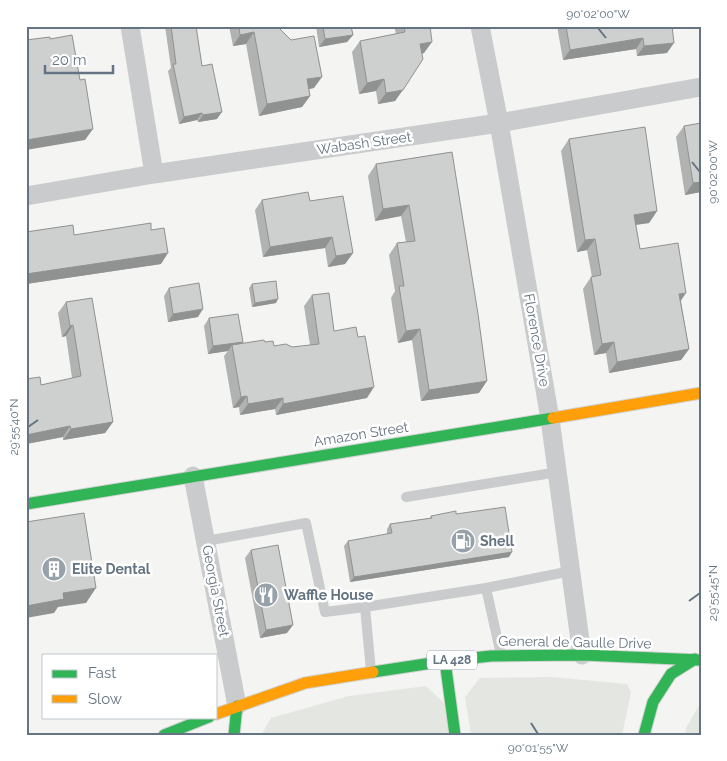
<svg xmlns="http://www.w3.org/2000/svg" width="727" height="761" viewBox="0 0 727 761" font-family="Raleway,sans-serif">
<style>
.green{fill:#e4e7e1}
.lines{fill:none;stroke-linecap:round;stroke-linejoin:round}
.fast-casing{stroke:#d1d2d2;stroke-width:13}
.slow-casing{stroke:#d1d2d2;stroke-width:13}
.lane{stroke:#cacbcc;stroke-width:10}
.street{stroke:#cacbcc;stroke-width:19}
.fast{stroke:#30b455;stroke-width:11}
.slow{stroke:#ff9f0a;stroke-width:11}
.wall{fill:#b1b2b2}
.shaded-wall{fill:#909191}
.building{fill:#cecfcf;stroke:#909191}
.ticks{fill:none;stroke:#657482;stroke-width:2}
.labels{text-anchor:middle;stroke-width:5;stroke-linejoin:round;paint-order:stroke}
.shield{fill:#fff;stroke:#939ea8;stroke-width:1}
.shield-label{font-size:12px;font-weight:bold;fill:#657482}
.street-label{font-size:14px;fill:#657482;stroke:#fff}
.poi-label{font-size:14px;font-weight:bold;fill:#657482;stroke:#fff;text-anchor:start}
.neatline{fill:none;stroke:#657482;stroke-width:2}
.ticks-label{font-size:12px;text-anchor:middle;fill:#657482}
</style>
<rect width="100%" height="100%" fill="#f4f4f3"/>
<!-- green -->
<path class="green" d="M552,677L627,684L631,693L622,735H471L465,697L480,678Z
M426,686L444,703L449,735H261L271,718L349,696Z
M701,705V735H685L686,728L698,707Z"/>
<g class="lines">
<defs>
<path id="fast" d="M26,504L553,418
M445,661L455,735
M373,672L445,661L491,656L582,655L701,660
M164,735L209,717
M234,735L237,706
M644,735L653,702L671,674L695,659"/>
<path id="slow" d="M553,418L701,393
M216,714L305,683L373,672"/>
</defs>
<!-- fast casing -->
<use href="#fast" class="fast-casing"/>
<!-- slow casing -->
<use href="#slow" class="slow-casing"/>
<!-- lane -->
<path class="lane" d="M406,497L558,472
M206,541L306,523L325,612L365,607L486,588L501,655
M486,588L571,571
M365,607L371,671"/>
<!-- street -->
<path class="street" d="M130,26L154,174
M480,26L499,123L550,419L582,655
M26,196L154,174L499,123L701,87
M193,476L237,706"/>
<!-- fast -->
<use href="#fast" class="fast"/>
<!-- slow -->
<use href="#slow" class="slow"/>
</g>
<!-- wall -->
<path class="wall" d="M165,26H196L202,66L217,119L198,122L197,120L179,124L168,71L171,68Z
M229,26H277L314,88L309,89L310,96L302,107L259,116L246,44L233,46Z
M316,26H351L353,35L347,42L319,47Z
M394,26H430L424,53L422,54L395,101L378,104L376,91L359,94L352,52L360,41L396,34Z
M557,26H672L667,53L637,56L636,49L563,60Z
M701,123V192L685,195L676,137L684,126Z
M569,139L657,211L649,223L636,225L640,249L681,301L689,349L681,360L609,373L606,353L594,355L583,289L591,277H592L587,250L577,252L561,151Z
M452,152L479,393L421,401L412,340L398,343L391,298L395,291L389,255L397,243L406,242L401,216L375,221L368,176L376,164Z
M262,200L310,201L353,253L345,264L328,267L325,248L263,257L255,210Z
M26,232L74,235L161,264L26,284Z
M252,284L276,303L252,307L249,288Z
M169,288L198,317L168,322L164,296Z
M312,295L334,331L367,398L276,415L275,409L240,415L239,407L233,408L224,356L228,351L208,354L204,326L209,318L243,342L241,343L265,342L274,346L292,347L310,345L304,306Z
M66,302L113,422L105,433L63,440V437L26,444V379L41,385L72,378L66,336L62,337L58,313Z
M456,514L509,557L350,582L344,546L348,541L387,534V529L390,524L430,518L431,516Z
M251,550L287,633L260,638L245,558Z"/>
<!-- shaded-wall -->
<path class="shaded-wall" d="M254,32L246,44L233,46L240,35Z
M353,35L347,42L319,47L325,39Z
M643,38L636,49L563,60L570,50Z
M432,42L424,53L412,56L420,44Z
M674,43L667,53L637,56L644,46Z
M322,77L314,88L299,91L307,79Z
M384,79L376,91L359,94L367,83Z
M403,90L395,101L378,104L386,93Z
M310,96L302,107L259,116L267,104Z
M222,112L217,119L198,122L203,115Z
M202,113L197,120L179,124L184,117Z
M93,129L85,140L26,150V140Z
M701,182V192L685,195L693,183Z
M409,205L401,216L375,221L383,209Z
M657,211L649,223L626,226L634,215Z
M332,237L325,248L263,257L270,247Z
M595,239L587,250L577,252L585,240Z
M168,253L161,264L26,284V274Z
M353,253L345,264L328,267L336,256Z
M686,293L678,305L679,294Z
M278,299L276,303L252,307L255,303Z
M203,309L198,317L168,322L173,314Z
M73,325L66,336L62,337L70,326Z
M420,329L412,340L398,343L406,331Z
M243,342L237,350L232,345L228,351L208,354L213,346Z
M614,342L606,353L594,355L602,344Z
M689,349L681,360L609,373L617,362Z
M487,381L479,393L421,401L429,390Z
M374,387L367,398L276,415L283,404Z
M247,396L239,407L233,408L241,397Z
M283,398L275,409L240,415L248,404Z
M113,422L105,433L63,440L71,429Z
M70,426L63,437L26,444V435Z
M512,552L509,557L350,582L354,577Z
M96,588L86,603L58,607L54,613L26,618V606L63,593Z
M293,625L287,633L260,638L266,630Z"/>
<!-- building -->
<path class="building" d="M171,26H196L202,66L212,64L222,112L203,115L202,113L184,117L173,64H176Z
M239,26H277L291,40L314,36L322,77L307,79L310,96L267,104L254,32L240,35Z
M323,26H351L353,35L325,39Z
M404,26H430L432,42L420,44L423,59L403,90L386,93L384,79L367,83L360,41L405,32Z
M566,26H672L674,43L644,46L643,38L570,50Z
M72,35L80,80L85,79L93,129L26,140V40L50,37V39Z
M701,123V182L693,183L684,126Z
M645,127L657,211L634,215L640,249L678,243L686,293L679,294L689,349L617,362L614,342L602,344L591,277L601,275L595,239L585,240L569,139Z
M452,152L478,314L487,381L429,390L420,329L406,331L399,286H404L397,243L415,241L409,205L383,209L376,164Z
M308,192L310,201L343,196L353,253L336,256L332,237L270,247L262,200Z
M151,223V230L164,228L168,253L26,274V246L28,245L26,232L73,225L74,235Z
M276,281L278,299L255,303L252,284Z
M199,283L203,309L173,314L169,288Z
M329,293L334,331L356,327L358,337L365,336L374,387L283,404V398L248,404L247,396L241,397L232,345L264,340L265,342L273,341L274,346L286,344L292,347L319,344L312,295Z
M92,298L113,422L71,429L70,426L26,435V379L40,377L41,385L81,376L73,325L70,326L66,302Z
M238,314L243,342L213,346L209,318Z
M505,507L512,552L354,577L348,541L392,533L390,524L432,518L431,516L456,511V514Z
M84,513L96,588L63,593L64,599L26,606V522Z
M278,545L293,625L266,630L251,550Z"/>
<!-- ticks -->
<path class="ticks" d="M598,28L606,38M692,162L700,172M28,427L38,420M689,601L700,593M531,723L538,734"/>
<!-- icons -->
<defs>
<symbol id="fuel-disc" viewBox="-11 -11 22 22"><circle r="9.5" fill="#97a1aa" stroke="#fff"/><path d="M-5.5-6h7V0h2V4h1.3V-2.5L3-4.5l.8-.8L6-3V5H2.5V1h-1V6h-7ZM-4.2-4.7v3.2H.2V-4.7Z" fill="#fff"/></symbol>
<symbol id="building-disc" viewBox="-11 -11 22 22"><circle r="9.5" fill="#97a1aa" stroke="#fff"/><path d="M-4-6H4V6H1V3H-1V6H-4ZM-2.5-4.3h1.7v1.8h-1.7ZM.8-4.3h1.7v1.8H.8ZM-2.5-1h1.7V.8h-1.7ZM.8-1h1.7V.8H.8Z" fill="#fff"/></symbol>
<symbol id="restaurant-disc" viewBox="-11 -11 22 22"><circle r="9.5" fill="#97a1aa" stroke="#fff"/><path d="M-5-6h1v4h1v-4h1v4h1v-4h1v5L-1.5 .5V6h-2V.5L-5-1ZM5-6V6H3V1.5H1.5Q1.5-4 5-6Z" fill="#fff"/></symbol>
</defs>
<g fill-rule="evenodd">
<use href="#fuel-disc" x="449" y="527" width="28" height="28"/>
<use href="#building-disc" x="40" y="555" width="28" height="28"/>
<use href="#restaurant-disc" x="252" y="581" width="28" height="28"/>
</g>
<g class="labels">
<!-- shield labels -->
<rect class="shield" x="427" y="650.5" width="50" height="19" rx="4"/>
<g class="shield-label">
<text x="452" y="664">LA 428</text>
</g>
<!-- street labels -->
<g class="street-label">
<text transform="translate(364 143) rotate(-8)" y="5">Wabash Street</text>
<text transform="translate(537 340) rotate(80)" y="5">Florence Drive</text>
<text transform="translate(361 434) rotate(-9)" y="5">Amazon Street</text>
<text transform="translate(216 591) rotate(79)" y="5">Georgia Street</text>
<text transform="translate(575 642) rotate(1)" y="5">General de Gaulle Drive</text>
</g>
<!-- poi labels -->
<g class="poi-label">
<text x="480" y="546">Shell</text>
<text x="72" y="574">Elite Dental</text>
<text x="284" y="600">Waffle House</text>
</g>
</g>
<!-- border -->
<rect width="727" height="761" fill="none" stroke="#ffffff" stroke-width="55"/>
<!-- legend -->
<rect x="42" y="654" width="175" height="65" fill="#ffffff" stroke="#c1c7cd"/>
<rect x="52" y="670" width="25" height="8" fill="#30b455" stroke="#c1c7cd"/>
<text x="88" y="678" font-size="15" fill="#657482">Fast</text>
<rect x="52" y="695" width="25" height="8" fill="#ff9f0a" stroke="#c1c7cd"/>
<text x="88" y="704" font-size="15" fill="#657482">Slow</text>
<!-- scale -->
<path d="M45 65v8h68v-8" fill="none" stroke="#657482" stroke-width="2.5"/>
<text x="52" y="65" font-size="15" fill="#657482" stroke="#ffffff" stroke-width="4" paint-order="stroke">20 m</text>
<rect x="28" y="28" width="672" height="706" class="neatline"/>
<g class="ticks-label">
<text x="598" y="18">90°02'00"W</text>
<text transform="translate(713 172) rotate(-90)" y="4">90°02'00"W</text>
<text transform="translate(14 427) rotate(-90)" y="4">29°55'40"N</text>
<text transform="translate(713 593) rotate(-90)" y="4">29°55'45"N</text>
<text x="538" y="752">90°01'55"W</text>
</g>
</svg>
